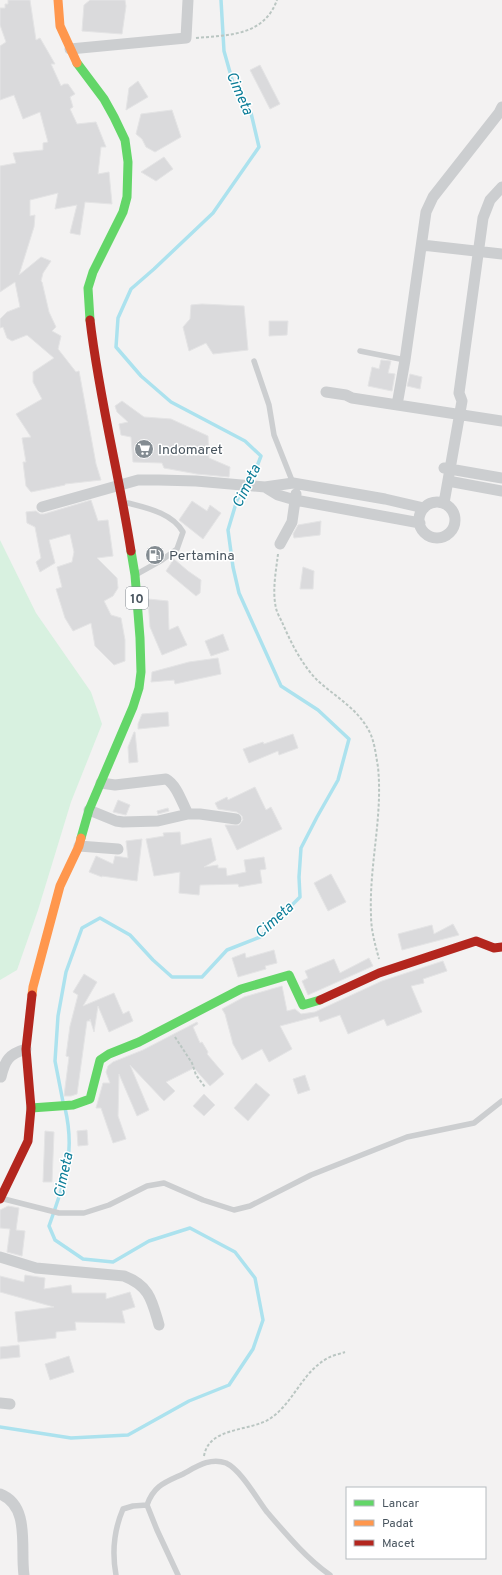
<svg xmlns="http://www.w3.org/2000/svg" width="502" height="1575" viewBox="0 0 502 1575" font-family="Overpass,sans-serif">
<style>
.green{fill:#d8f1e0}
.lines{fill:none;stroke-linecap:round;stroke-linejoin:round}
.stream{stroke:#ace2ee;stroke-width:3.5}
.building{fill:#dadadc;stroke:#e4e4e5}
.path{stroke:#bac6c2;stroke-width:2;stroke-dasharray:3 2;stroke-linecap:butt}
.lane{stroke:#ccced0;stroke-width:5.5}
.street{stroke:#ccced0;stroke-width:11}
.fast{stroke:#63d668;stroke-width:9}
.slow{stroke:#ff974d;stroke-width:9}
.jam{stroke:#b3261e;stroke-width:9}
.labels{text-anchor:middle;stroke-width:3;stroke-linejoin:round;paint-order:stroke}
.shield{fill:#fff;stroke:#80888f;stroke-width:1}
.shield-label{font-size:13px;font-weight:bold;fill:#49555f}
.poi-label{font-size:14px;fill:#49555f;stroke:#fff;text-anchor:start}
.water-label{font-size:15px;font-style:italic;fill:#0c7d98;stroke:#fff}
</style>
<rect width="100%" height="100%" fill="#f3f2f2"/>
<!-- green -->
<path class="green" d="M0,540L36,613L91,692L102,724L71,802L38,910L17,970L0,980Z"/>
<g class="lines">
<!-- stream -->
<path class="stream" d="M63,1102L55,1061L58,1016L66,972L82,928L100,918L130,935L153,960L172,977H202L227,950L260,937L300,897L299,877L301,848L317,817L338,780L349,739L318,710L281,686L239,593L233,567L228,530L237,500L254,474L261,456L245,441L171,402L141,376L116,347L118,318L131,289L154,269L213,213L259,147L251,113L233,83L224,51L221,0
M0,1427L71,1438L128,1435L189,1401L229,1385L253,1349L263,1320L255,1278L235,1252L190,1228L149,1241L113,1262L83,1259L55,1240L49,1226C64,1183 76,1155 65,1108"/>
</g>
<!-- building -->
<path class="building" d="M8,0H30L36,40L40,38L55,64H51L61,86L64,84H68L75,94L70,97L73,107L70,109L77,124L96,122L106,147H101L98,174L109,172L112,204L85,202L80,235L70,233L77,205L55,209L58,193L30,200V216L35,215L34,227L19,275L41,257L51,261L43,273L41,281L42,282L49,312L56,327L52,331L61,336L58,349L76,372L79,371L96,464L101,480L65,484V485L31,492L26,486L23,462H26L22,438L31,437L16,414L42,399L33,382V372L54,358L27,335L12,341L7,338L3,327L0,328V319L7,312L20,307L15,282L0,292V166L16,163L13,153L43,150V143L48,142L40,112L23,119L14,95L0,100V46L6,42L0,25V8H5V4H8Z
M90,0H125L126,6L122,34L82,31L84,5Z
M260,65L280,104L270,109L250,70Z
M138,81L148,97L126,110L129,88Z
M172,110L181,137L155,152L146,147L142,139L136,134L141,114Z
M164,157L173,169L156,181L141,172Z
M202,304L244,306L248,350L213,354L206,343L189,351L183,327L190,319L191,305Z
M269,321H288L287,335L269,336Z
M381,360L391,361L388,373L395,374L392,391L368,386L372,367L379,369Z
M410,374L422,377L420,389L407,386Z
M122,401L144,417L171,419L208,436L209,458L230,467L229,477L197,474L164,468L162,463L133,462L131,437L121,435L119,424L128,422L117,412L115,406Z
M91,500L98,521L108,520L113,556L97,558L117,578L118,588L113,596L104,601L111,615L121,618L125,640V661L114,665L95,646L91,623L73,631L65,618L56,589L62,587L57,567L72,562L74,552L70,534L49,540L55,563L40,572L36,562L41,558L35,527L27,523L26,512L36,511L40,514H44Z
M192,501L207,511L210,505L221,513L203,539L179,520Z
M321,521L320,535L294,538L293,534L298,525Z
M174,559L188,571L201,580L200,593L196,596L166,571Z
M303,567L314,571L313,589H300Z
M148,599L168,601L169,630L178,626L187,645L162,655L150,627Z
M223,634L229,650L211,656L205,641Z
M218,658L221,674L175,684L174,680L151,682L152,672L189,662Z
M168,712L169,726L138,729V724L142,714Z
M134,732H135L138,762L129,763L128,747Z
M293,734L298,748L279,755L278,751L249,763L243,749L263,742L264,744Z
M255,787L266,810L271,807L282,829L237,850L225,825H239L243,820L242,816L237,812L218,809L215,803L227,797L228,800Z
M118,800L130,805L126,815L113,812Z
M168,808L169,811L158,814L157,811Z
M180,832L181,845L211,838L216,860L204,867L218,865V868H226L227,876L246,872L244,860L264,857L266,869L260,870L262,883L239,887L238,884L200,885L199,895L179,893L180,872L154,876L146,839L164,836L163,833Z
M142,839L137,881L102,876V877L89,872L96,856L113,864L115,856L128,858L126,841Z
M331,874L346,902L328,911L314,883Z
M453,924L459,935L402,950L398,934L432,925L434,934Z
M274,950L277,963L265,966L266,969L238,977L232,958L245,953L246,958Z
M369,958L373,966L308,995L302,981L308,978L305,971L334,959L340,973Z
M443,961L447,971L423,979L424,983L411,986L422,1012L387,1026L384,1019L348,1034L340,1015L320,1022L318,1016L280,1026L292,1049L269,1062L262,1049L242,1060L233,1044L225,1014L222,1009L244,997L282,986L287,1011L295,1009L301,1014L315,1012L382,981Z
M84,974L97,982L83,1006L114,993L123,1014L129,1011L133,1021L109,1032L98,1006L94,1032L90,1019V1021H87L77,1094L71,1096H64L69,1057L66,1056L70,1026L78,995L73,992Z
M197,1022L198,1024L193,1027L200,1043L202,1042L208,1052L207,1054L224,1074L210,1086L194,1068L166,1082L175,1091L164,1101L130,1065L149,1110L137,1116L119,1074L118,1116L126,1139L113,1143L101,1108H96L103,1083H110L106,1072L108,1066L113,1062L143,1050Z
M305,1075L310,1090L298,1094L293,1079Z
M256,1083L270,1095L248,1121L234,1108Z
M204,1094L215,1105L204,1116L193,1106Z
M87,1130L88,1145L78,1146L77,1131Z
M45,1131L54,1132L52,1182H43Z
M8,1206L19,1208L16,1230L25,1231L22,1256L7,1252L10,1229L0,1228V1210Z
M25,1275L45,1278L44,1289L71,1285L72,1293H106V1299L130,1292L135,1307L122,1311L125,1323L75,1322L76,1330L56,1332V1338L18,1342L15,1312L54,1307L0,1292V1276L24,1282Z
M19,1345L20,1357L0,1359V1347Z
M69,1356L74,1372L50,1380L45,1364Z"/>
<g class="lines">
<!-- path -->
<path class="path" d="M196,38C229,35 264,36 277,0
M278,554C276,571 272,591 276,608C277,613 280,618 282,622C291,643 302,665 318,681C337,698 360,710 371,735C375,745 376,756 378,767C383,817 369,865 371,915C371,930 375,944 379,959
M175,1037L192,1063L196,1075L205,1087
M204,1456C209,1426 251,1432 271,1418C294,1402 302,1372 328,1358C333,1355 340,1354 345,1352"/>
<!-- lane -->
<path class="lane" d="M360,351L405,360
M254,361L269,405L274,435L293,483
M128,503C147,508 172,513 183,532L177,549L162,560L137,574
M4,1199L59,1213H84L109,1205L147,1186L164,1183L203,1200L234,1210L250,1206L311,1175L407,1137L474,1123L502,1101
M116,1575C112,1553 114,1530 123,1509L133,1506L147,1505
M178,1575L157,1530L147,1505C154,1485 166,1482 183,1474C196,1467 210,1457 226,1463C241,1470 257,1499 267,1512C286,1534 306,1558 330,1575"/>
<!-- street -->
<path class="street" d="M70,49L186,38L188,0
M422,245L502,254
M326,392L346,395L352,398L502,421
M397,405L405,360L426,212L433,197L499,113L502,107
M444,468L502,478
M448,481L502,491
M265,487L278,495L295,500L420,523
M419 520a18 18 0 1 1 36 0a18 18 0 1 1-36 0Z
M444,503L462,401L459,393L483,218L490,200L502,187
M42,507L138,480H159L196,481L265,487L293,483L385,499L424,508
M280,544L292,522L296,494
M101,783L115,785L166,779C177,785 182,803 188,814
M89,810L116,821L123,822L158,821L188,814H200L236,819
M79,846L118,849
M1,1077C5,1060 9,1054 26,1049
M0,1257L36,1268L124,1276C150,1286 152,1301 159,1325
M0,1403L10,1404
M0,1494C31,1506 20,1549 24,1575"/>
<!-- fast -->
<path class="fast" d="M77,63L104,99L114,117L125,140L128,162L127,197L123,212L93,272L88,288L90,320
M81,838L89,810L133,707L139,688L141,672L140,638L135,575L131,551
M31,1108L73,1105L90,1099L100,1060L109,1054L139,1042L241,989L289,975L303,1005L320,1000"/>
<!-- slow -->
<path class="slow" d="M58,0L60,26L77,63
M32,995L33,987L60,886L79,846L81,838"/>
<!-- jam -->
<path class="jam" d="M90,320C99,398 119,474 131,551
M320,1000L379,973L476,941L494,948L502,947
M0,1199L28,1141L31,1108L26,1049L32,995"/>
</g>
<!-- icons -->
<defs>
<symbol id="supermarket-disc" viewBox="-11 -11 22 22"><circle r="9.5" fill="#848c92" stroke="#fff"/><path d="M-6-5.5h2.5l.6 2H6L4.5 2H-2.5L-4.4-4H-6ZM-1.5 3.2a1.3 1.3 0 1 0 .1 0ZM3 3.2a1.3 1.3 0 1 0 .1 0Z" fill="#fff"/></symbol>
<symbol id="fuel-disc" viewBox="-11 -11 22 22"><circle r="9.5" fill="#848c92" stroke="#fff"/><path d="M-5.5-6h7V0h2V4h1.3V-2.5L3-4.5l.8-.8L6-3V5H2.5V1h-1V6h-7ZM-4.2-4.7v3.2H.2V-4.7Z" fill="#fff"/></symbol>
</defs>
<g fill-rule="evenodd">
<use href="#supermarket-disc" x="133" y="438" width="22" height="22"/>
<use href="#fuel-disc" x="144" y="544" width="22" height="22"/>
</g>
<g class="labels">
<!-- shield labels -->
<rect class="shield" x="126" y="587" width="22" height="22" rx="3"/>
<g class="shield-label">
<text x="137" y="603">10</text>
</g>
<!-- poi labels -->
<g class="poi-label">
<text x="158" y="454">Indomaret</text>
<text x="169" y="560">Pertamina</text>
</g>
<!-- water labels -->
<g class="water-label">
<text transform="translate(240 93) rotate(66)" y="5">Cimeta</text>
<text transform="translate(246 486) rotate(-64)" y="5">Cimeta</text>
<text transform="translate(274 920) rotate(-42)" y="5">Cimeta</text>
<text transform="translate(63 1175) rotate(-78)" y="5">Cimeta</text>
</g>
</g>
<!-- legend -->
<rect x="346" y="1487" width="140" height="72" fill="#ffffff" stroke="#b6bbbf"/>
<rect x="354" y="1500" width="20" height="6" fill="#63d668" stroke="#b6bbbf"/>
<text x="382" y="1507" font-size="12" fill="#49555f">Lancar</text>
<rect x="354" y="1520" width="20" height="6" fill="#ff974d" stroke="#b6bbbf"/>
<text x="382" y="1527" font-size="12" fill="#49555f">Padat</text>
<rect x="354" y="1540" width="20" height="6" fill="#b3261e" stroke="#b6bbbf"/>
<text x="382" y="1547" font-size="12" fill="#49555f">Macet</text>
</svg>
